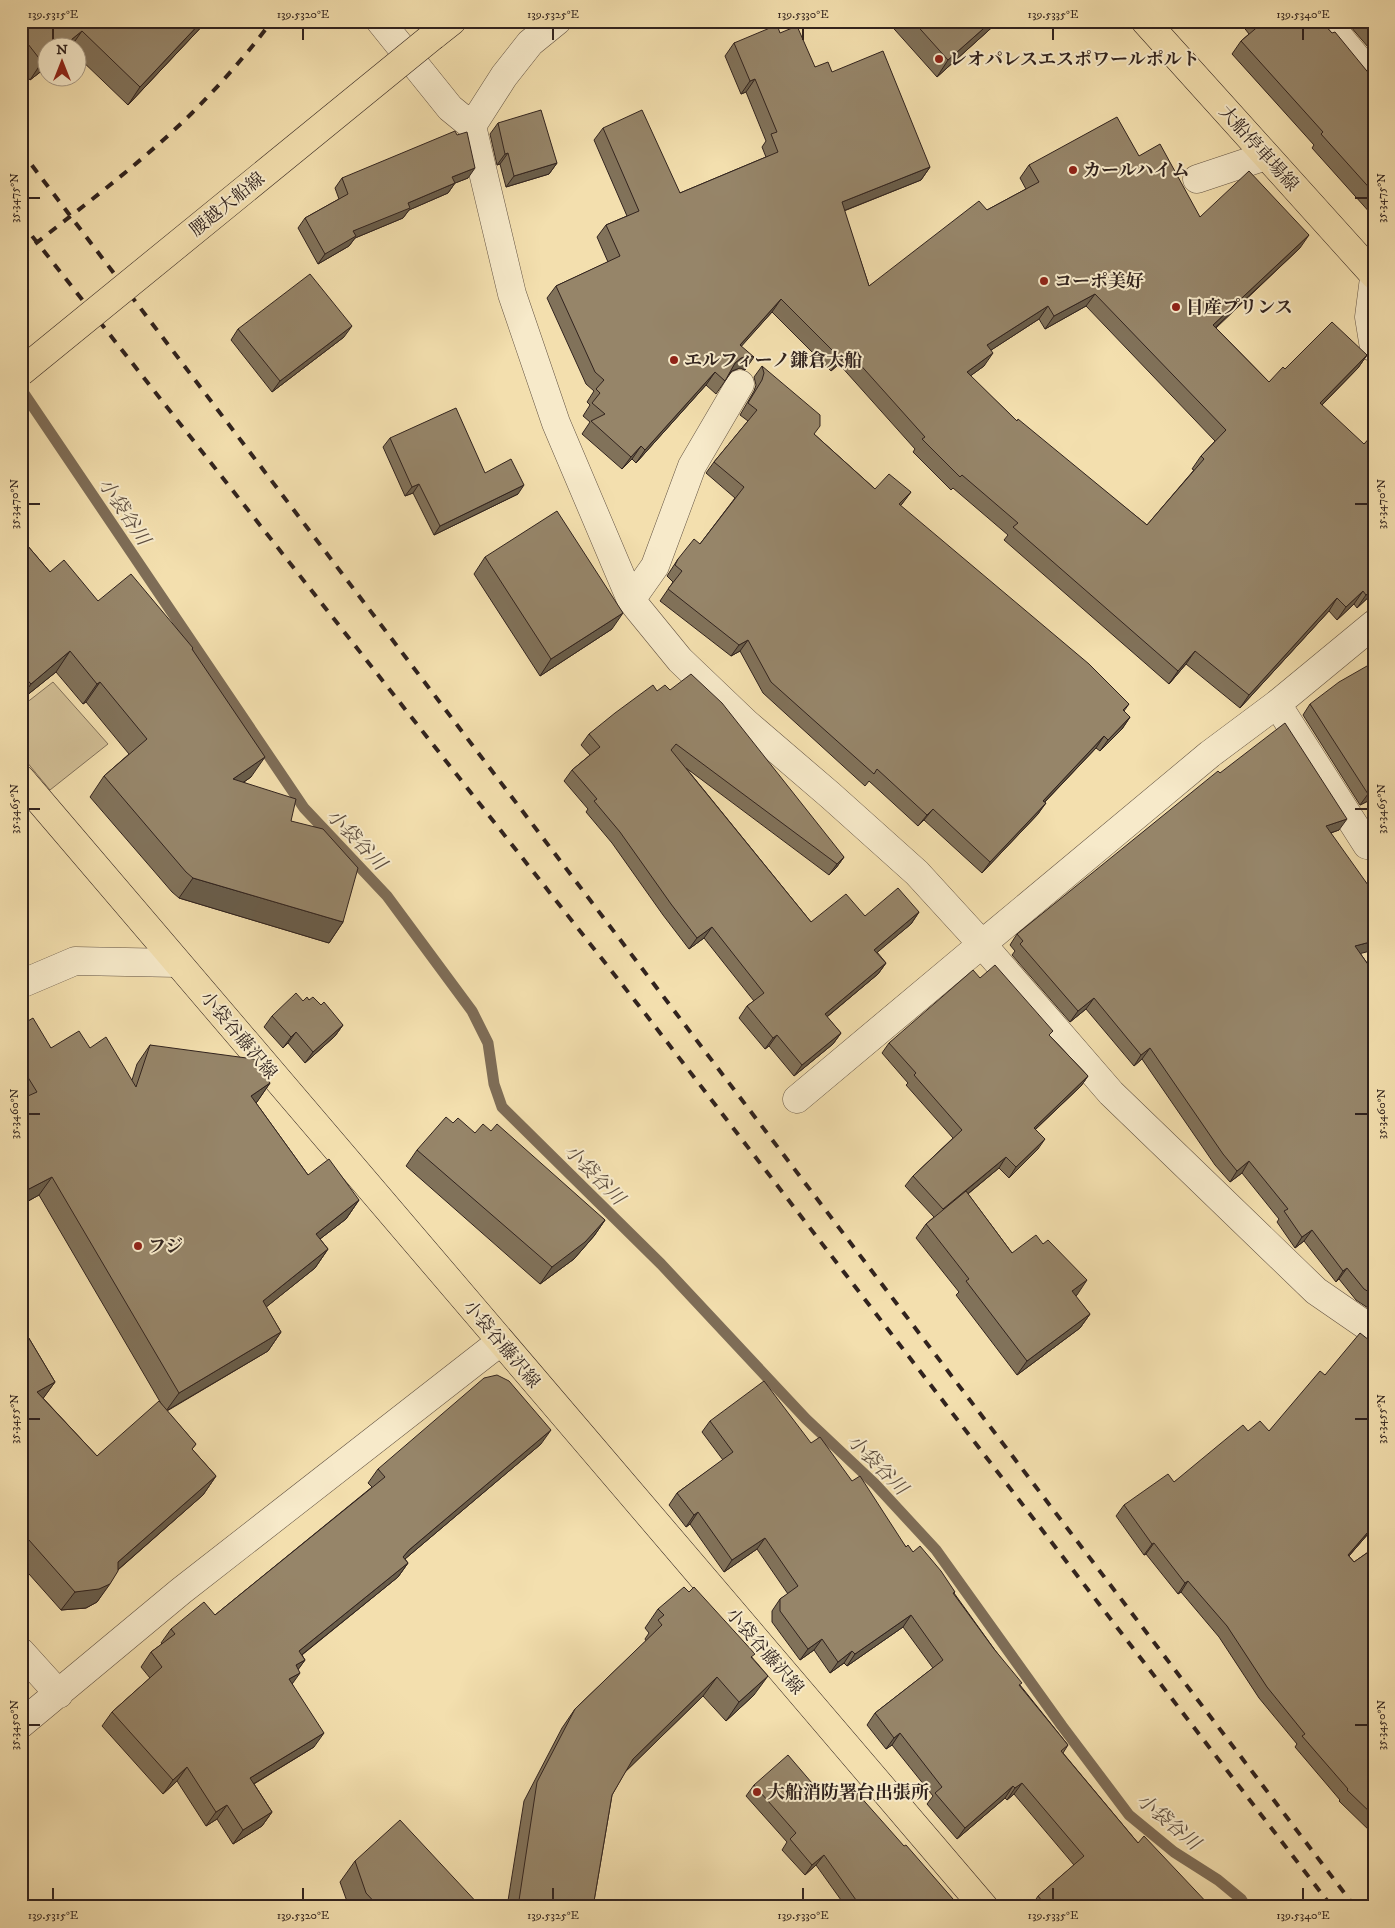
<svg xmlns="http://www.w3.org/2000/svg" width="1395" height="1928" viewBox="0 0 1395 1928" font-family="'IM FELL DW Pica','Noto Serif JP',serif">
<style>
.green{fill:#d2bf96;stroke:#82715a}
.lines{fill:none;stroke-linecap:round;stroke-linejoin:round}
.stream{stroke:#7e6d57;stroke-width:11}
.minor-casing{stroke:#625242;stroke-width:29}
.major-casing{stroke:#31231e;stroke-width:29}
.minor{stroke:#f7eaca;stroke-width:28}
.major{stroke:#f3dfae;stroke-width:28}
.rail{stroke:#31231e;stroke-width:4;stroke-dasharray:9 9;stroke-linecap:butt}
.major-bridge-casing{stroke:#31231e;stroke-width:29;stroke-linecap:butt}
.major-bridge{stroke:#f3dfae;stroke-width:28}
.wall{fill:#81725a;stroke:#31231e;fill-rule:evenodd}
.shaded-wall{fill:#695d4a;stroke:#31231e}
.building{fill:#968569;stroke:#31231e;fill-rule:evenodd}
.ticks{fill:none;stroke:#31231e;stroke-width:2}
.poi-dot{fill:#8f2418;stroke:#f7eaca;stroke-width:2}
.labels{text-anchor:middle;stroke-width:4;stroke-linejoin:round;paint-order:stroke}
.poi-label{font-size:18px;font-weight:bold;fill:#31231e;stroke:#f7eaca;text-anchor:start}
.street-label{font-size:18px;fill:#31231e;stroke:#f7eaca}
.water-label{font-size:19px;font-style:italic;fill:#5e4e3f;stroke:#f7eaca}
.neatline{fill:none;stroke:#31231e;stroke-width:2}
.ticks-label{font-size:12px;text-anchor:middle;fill:#31231e}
</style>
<rect width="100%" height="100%" fill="#f3dfae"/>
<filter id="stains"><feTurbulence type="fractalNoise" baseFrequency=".004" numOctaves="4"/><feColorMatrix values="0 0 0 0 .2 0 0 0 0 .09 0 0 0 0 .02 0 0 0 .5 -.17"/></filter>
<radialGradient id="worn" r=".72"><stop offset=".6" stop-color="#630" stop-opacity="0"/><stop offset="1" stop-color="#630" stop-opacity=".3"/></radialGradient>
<!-- green -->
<path class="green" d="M53,682L108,744L50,790L21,755V707Z"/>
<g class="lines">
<!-- stream -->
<path class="stream" d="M21,389L304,808L387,896L472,1011L488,1043L494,1084L502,1107L661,1264L806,1419L875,1484L936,1550L1062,1726L1129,1815L1174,1852L1218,1880L1241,1899L1246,1907"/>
<defs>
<path id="minor" d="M380,21L450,108L472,126L512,294L556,423L631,600L680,660L746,723L830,795L917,873L982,944L797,1099
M1326,21L1374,79
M472,126L504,76L530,43L557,21
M1197,179L1266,156
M1374,278L1369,317L1374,348
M631,600L655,566L692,466L740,384
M1374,624L1277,704L1210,754L982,944L1111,1093L1316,1291L1374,1331
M1277,704L1367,845L1374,842
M21,984L75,961L177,963
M21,1652L59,1694
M21,1724L181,1591L500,1342"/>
<path id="major" d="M1145,21L1374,275
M433,36L452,21
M21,779L984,1907"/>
</defs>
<!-- minor casing -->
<use href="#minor" class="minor-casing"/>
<!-- major casing -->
<use href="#major" class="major-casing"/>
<!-- minor -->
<use href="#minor" class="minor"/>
<!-- major -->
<use href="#major" class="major"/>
<!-- rail -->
<path class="rail" d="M21,151L1355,1907
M21,222L647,1016L1332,1907
M21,255C79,209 139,165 192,113C221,84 247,54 272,21"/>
<defs>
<path id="major-bridge" d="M21,372L433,36"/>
</defs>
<!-- major-bridge casing -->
<use href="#major-bridge" class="major-bridge-casing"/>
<!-- major-bridge -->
<use href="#major-bridge" class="major-bridge"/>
</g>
<!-- wall -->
<path class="wall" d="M21,21H207L128,105L78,57V48H48V66L30,80L21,69Z
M887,21H999L937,77Z
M1239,21H1321L1371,76L1374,78V213L1372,215L1312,148L1314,145L1232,54L1241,41L1249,34Z
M1354,21H1374V54L1350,26Z
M780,33L815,67L832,72L930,167L921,180L844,211L869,286L987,210L1026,189L1020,178L1029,165L1139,156L1200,217L1300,248L1216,328L1269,382L1285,369L1367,355L1358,368L1322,405L1374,592L1357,608L1354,604L1337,620L1329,611L1240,708L1186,664L1169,684L1004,540L1008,535L953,488L951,490L913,452L915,449L839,364L831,371L772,312L741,346L745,370L740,368L732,371L716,394L706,385L636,463L632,459L622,469L582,434L590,422L583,416L590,405L587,402L594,391L586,384L547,298L556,286L608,262L597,237L606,225L627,216L594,140L603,128L680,193L766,157L762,147L766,141L746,92L741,94L725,56L734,43ZM1086,306L1215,441L1201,456L1192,469L1194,470L1147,525L1017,421L970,376L984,366L991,350L1039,319L1045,329Z
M498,123L557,163L549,174L506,187L500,164L497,165L490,134Z
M342,178H468L455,183L448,193L409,210L403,218L355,238L349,246L318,264L298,228L305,218L339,199L335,188Z
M238,329L344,337L272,392L231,340Z
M762,366L814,434L875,489L911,492L900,506L1129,704L1124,711L1130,717L1122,729L1100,751L1096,748L1045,802L1038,814L982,873L924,820L918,826L869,781L865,786L763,693L740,651L731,656L660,601L673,582L667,576L678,559L700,544L735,498L706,473L714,462L748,421L740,415L754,391L756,385L754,377Z
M390,438L518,494L434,535L413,493L405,496L383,447Z
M21,538L50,572L98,601L192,649L251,777L244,782L291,821L343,922L329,943L179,898L172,892L90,797L104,776L129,754L86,702L83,704L56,672L21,700Z
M485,557L612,629L540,676L474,574Z
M670,690L844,857L836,868L829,875L686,768L811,922L865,916L919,912L911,924L877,952L886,963L878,974L827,1017L841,1033L833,1044L794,1076L769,1046L765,1049L739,1018L747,1006L754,1001L704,938L689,949L663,915L612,843L586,812L588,809L564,781L572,770L590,755L581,745L589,734L657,691Z
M1310,704L1374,798L1360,805L1303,715Z
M1220,773L1339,830L1331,833L1360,953L1374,973V1312L1356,1300L1339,1279L1336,1282L1304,1241L1295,1248L1277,1222L1279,1219L1242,1173L1230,1182L1215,1165L1142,1059L1134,1066L1086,1009L1070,1022L1012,955L1015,951L1010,945L1017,934Z
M980,978L1050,1036L1088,1076L1081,1086L1035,1130L1038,1149L1009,1178L999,1168L968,1194L1012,1253L1077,1295L1075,1296L1090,1314L1080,1328L1017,1375L956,1295L959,1292L916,1238L926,1224L934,1217L905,1186L913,1176L953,1138L906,1085L908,1083L882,1053L889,1043Z
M309,1000L321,1005L343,1025L335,1036L305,1063L288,1043L283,1048L264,1027L272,1016L303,1001Z
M21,1025L51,1048H90L132,1080L137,1064L150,1045L270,1083L256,1103L308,1175L359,1200L346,1219L320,1239L328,1249L315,1268L266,1307L281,1332L268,1351L167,1411L196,1444L192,1449L216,1476L203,1495L118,1570L97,1602L86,1608L61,1610L21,1565V1325L55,1382L43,1398L97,1456L162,1405L39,1195L21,1205Z
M453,1123L475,1133L605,1220L594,1236L574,1259L540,1284L406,1166L417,1150Z
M1374,1344V1517L1372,1518L1368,1534L1349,1556L1354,1562L1374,1548V1835L1339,1801L1340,1800L1295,1747L1297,1744L1259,1698L1219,1637L1181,1592L1178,1594L1146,1554L1144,1555L1116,1516L1124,1505L1174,1482L1248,1431H1269L1325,1375Z
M710,1421L811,1443L852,1481L906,1547L913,1552L955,1592L954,1593L1020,1685L1068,1745L1063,1753L1138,1843L1211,1907H1031L1038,1896L1074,1865L1014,1794L1007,1800L1005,1798L957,1839L927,1804L933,1796L892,1745L886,1749L867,1725L875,1713L933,1668L903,1627L847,1666L844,1663L830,1673L814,1650L800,1660L772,1622V1611L780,1599L788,1594L757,1549L724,1572L690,1524L686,1527L669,1505L677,1493L723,1460L702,1432Z
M541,1444L405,1559L408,1563L398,1577L302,1655L305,1660L298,1669L292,1683L314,1747L254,1784L272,1812L262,1826L233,1844L217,1819L206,1826L177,1781L163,1794L102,1726L112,1712L150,1678L141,1667L151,1652L162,1644L161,1643L171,1629L215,1615L372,1487L368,1483L378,1469Z
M658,1609L751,1658L754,1695L726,1721L703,1696L625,1772L612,1795L593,1907H507L524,1801L562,1728L575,1709L646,1641L645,1639L649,1633L645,1628Z
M754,1785L824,1797L840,1794L904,1846L960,1907H846L816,1865L805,1875L782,1850L787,1842L746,1796Z
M355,1861L481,1907H349L340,1882Z"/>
<!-- shaded-wall -->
<path class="shaded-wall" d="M202,21H207L128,105L140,87Z
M992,21H999L937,77L948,60Z
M82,31L70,48H61Z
M48,58V66L30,80L42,62Z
M755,79L746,92L741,94L750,81Z
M508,153L500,164L497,165L505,154Z
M557,163L549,174L506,187L514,176Z
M930,167L921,180L833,215L842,202Z
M475,168L468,178L445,187L452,177Z
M455,183L448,193L409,210L403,218L355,238L349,246L318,264L325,254L353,231L408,203Z
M1309,235L1300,248L1204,338L1213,325Z
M1095,294L1086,306L1045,329L1054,316Z
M781,299L772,312L731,358L740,345Z
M1048,306L1039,319L979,358L987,345Z
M352,326L344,337L272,392L280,381Z
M848,351L839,364L831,371L840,358Z
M993,353L984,366L958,385L967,372Z
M1367,355L1358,368L1311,416L1320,403Z
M749,356L754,357L745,370L740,368L732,371L727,376L735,363L741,358Z
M715,372L706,385L636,463L645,450Z
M641,446L632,459L622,469L631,457Z
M419,484L413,493L405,496L412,487Z
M524,485L518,494L434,535L440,526Z
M911,492L902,504L891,516L899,504Z
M1374,588V592L1357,608L1366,595Z
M1363,591L1354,604L1337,620L1346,607Z
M1337,598L1329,611L1240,708L1249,695Z
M623,613L612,629L540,676L551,659Z
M748,640L740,651L731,656L739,645Z
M70,651L56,672L21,700V698L31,684Z
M1195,651L1186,664L1169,684L1178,671Z
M100,682L86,702L83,704L97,684Z
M1130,717L1122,729L1100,751L1108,740Z
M1104,736L1096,748L1035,812L1043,801Z
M265,757L251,777L219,799L233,779Z
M1374,791V798L1360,805L1368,794Z
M1046,803L1038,814L982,873L990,862Z
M933,809L924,820L918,826L927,815Z
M1347,819L1339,830L1318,837L1326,826Z
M844,857L836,868L829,875L837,864Z
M193,878L343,922L329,943L179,898Z
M919,912L911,924L867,961L874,950Z
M712,927L704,938L689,949L697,938Z
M1374,941V950L1347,957L1355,946Z
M886,963L878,974L817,1025L825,1014Z
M1094,998L1086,1009L1070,1022L1078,1011Z
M343,1025L335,1036L305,1063L313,1052Z
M296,1032L288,1043L283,1048L291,1037Z
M841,1033L833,1044L794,1076L802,1065Z
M777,1035L769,1046L765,1049L773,1038Z
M1150,1048L1142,1059L1134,1066L1141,1055Z
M1088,1076L1081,1086L1026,1138L1034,1128Z
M270,1083L257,1102L238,1115L251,1096Z
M1045,1139L1038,1149L1009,1178L1016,1167Z
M1006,1157L999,1168L936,1220L943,1210Z
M1249,1161L1242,1173L1230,1182L1237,1171Z
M52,1177L39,1195L21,1205V1198L27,1190Z
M359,1200L346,1219L303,1252L316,1234Z
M605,1220L594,1236L574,1259L540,1284L552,1267Z
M1312,1230L1304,1241L1295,1248L1302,1237Z
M328,1249L315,1268L250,1320L263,1301Z
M1347,1268L1339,1279L1336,1282L1343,1271Z
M1087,1280L1077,1295L1062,1306L1072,1291Z
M1090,1314L1080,1328L1017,1375L1027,1361Z
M281,1332L268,1351L166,1411L179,1393Z
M55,1382L42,1400L37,1392Z
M551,1430L541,1444L399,1564L403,1557L409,1550Z
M216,1476L203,1495L105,1581L118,1562Z
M698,1512L690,1524L686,1527L694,1515Z
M1374,1525L1368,1534L1340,1566L1348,1555Z
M765,1538L757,1549L724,1572L732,1560Z
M1154,1543L1146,1554L1144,1555L1152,1544Z
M408,1563L398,1577L289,1665L299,1651Z
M1188,1581L1181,1592L1178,1594L1185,1583Z
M110,1584L97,1602L86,1608L61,1610L75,1592Z
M911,1615L903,1627L847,1666L855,1654Z
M822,1639L814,1650L800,1660L808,1649Z
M852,1651L844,1663L830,1673L838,1662Z
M305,1660L295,1674L296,1665Z
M300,1673L290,1687L289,1679Z
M768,1676L754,1695L726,1721L739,1702Z
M717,1677L703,1696L619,1778L633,1759Z
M324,1733L314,1747L240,1792L250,1778Z
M900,1733L892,1745L886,1749L894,1738Z
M187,1767L177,1781L163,1794L173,1780Z
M1022,1783L1014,1794L1007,1800L1015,1788Z
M1013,1786L1005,1798L957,1839L965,1828Z
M227,1805L217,1819L206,1826L216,1812Z
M272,1812L262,1826L233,1844L243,1830Z
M824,1855L816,1865L805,1875L812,1865Z"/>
<!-- building -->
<path class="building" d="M21,21H202L140,87L82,31L61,48H48V58L42,62L21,35Z
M913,21H992L948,60Z
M1259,21H1321L1332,33L1335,32L1371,76L1374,78V193L1321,134L1323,132L1241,41L1261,24Z
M1367,21H1374V30Z
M777,25L780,33L797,26L815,67L828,62L832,72L883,51L930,167L842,202L869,286L979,201L987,210L1039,182L1029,165L1117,117L1139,156L1160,144L1200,217L1249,171L1309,235L1213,325L1269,382L1283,367L1285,369L1332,322L1367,355L1320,403L1364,444L1373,434L1374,435V588L1366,595L1363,591L1346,607L1337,598L1249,695L1195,651L1178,671L1013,527L1018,523L962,475L960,477L922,439L925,437L848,351L840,358L781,299L740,345L754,357L749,356L741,358L735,363L725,381L715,372L645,450L641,446L631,457L591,421L605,414L592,403L600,393L596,389L604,380L595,372L556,286L620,256L606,225L639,211L603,128L642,110L680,193L778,152L771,134L777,132L755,79L750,81L734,43ZM1095,294L1226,430L1201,456L1204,459L1147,525L1018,419L1017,421L967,372L993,353L987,345L1048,306L1054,316Z
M541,110L557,163L514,176L508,153L505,154L498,123Z
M455,131L457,135L467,132L475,168L452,177L455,183L408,203L410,208L353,231L356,236L325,254L305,218L348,194L342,178Z
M310,274L352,326L280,381L238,329Z
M762,366L820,415V426L814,434L875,489L889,474L911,492L899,504L1089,664L1129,704L1123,710L1130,717L1108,740L1104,736L1043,801L1046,803L990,862L933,809L927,815L877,769L874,774L771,682L748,640L739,645L668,589L682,571L675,565L678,559L694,539L700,544L744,487L714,462L757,410L748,403L762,380L764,373Z
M456,408L485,473L511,459L524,485L440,526L419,484L412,487L390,438Z
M557,511L623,613L551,659L485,557Z
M21,538L50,572L64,560L98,601L131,574L193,648L192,649L265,757L233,779L296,799L291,821L323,829L358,868L343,922L193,878L186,872L104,776L147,739L100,682L97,684L70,651L31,684L21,673Z
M1374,662V791L1368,794L1310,704L1339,682Z
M691,674L722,703L844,857L837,864L676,744L671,750L811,922L846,894L865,916L898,888L919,912L874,950L886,963L825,1014L841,1033L802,1065L777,1035L773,1038L747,1006L764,993L712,927L697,938L671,904L620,832L594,801L597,799L572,770L600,747L589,734L615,713L653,685L657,691L665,685L670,690Z
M1285,723L1347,819L1326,826L1368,885L1374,883V941L1355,946L1374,973V1295L1364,1289L1347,1268L1343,1271L1312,1230L1302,1237L1284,1211L1288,1209L1249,1161L1237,1171L1223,1154L1150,1048L1141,1055L1094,998L1078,1011L1020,944L1023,941L1017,934L1218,771L1220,773Z
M995,965L1053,1031L1049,1035L1088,1076L1034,1128L1045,1139L1016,1167L1006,1157L943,1209L913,1176L962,1130L914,1075L916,1073L889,1043L973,970L980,978Z
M296,993L303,1001L307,997L309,1000L313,997L321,1005L324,1002L343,1025L313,1052L296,1032L291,1037L272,1016Z
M33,1018L51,1048L79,1031L90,1048L106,1037L136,1087L150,1045L254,1059L270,1083L251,1096L308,1175L329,1159L359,1200L316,1234L328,1249L263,1301L281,1332L179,1393L52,1177L27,1190L21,1180V1099L37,1092L21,1066V1025Z
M446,1117L453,1123L458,1118L475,1133L483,1124L491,1131L497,1124L605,1220L585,1242L552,1267L417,1150Z
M966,1191L1012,1253L1036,1235L1043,1244L1048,1240L1087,1280L1072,1291L1090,1314L1027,1361L966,1281L969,1279L926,1224Z
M21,1325L55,1382L37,1392L97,1456L159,1401L196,1444L192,1449L216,1476L118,1562V1571L110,1584L99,1589L75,1592L21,1531Z
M1360,1333L1374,1344V1513L1370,1516L1374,1520V1525L1348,1555L1354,1562L1374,1548V1816L1347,1790L1348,1789L1302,1736L1305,1734L1267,1687L1227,1626L1188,1581L1185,1583L1154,1543L1152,1544L1124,1505L1168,1474L1174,1482L1243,1425L1248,1431L1260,1421L1269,1431L1320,1371L1325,1375Z
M497,1375L509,1381L551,1430L409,1550L403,1557L408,1563L299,1651L305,1660L296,1665L300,1673L289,1679L324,1733L250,1778L272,1812L243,1830L227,1805L216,1812L187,1767L173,1780L112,1712L162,1667L151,1652L175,1634L171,1629L204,1602L215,1615L385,1477L378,1469L484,1378Z
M764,1381L811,1443L820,1437L852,1481L860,1476L906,1547L908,1545L913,1552L920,1546L941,1571L955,1592L953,1593L994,1649L1022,1683L1019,1685L1068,1745L1061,1751L1138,1843L1144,1836L1211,1907H1047L1038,1896L1084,1856L1022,1783L1015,1788L1013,1786L965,1828L935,1793L942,1787L900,1733L894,1738L875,1713L943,1660L911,1615L855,1654L852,1651L838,1662L822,1639L808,1649L780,1611V1599L798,1586L765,1538L732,1560L698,1512L694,1515L677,1493L733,1452L710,1421Z
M684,1587L689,1592L694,1587L755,1654L751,1657L768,1676L739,1702L717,1677L633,1759L612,1795L593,1907H518L537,1782L575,1709L662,1625L658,1620L664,1615L658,1609Z
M788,1755L824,1797L835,1788L840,1794L850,1785L904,1846L906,1845L960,1907H861L824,1855L812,1865L790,1839L796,1833L754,1785Z
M400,1820L481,1907H379L366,1893L355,1861Z"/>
<!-- ticks -->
<path class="ticks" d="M53,28V40M303,28V40M553,28V40M803,28V40M1053,28V40M1303,28V40M28,198H40M1355,198H1368M28,504H40M1355,504H1368M28,809H40M1355,809H1368M28,1114H40M1355,1114H1368M28,1419H40M1355,1419H1368M28,1725H40M1355,1725H1368M53,1888V1900M303,1888V1900M553,1888V1900M803,1888V1900M1053,1888V1900M1303,1888V1900"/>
<!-- markers -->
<g class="poi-dot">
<circle cx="939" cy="59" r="5"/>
<circle cx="1073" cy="170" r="5"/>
<circle cx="1044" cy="281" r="5"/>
<circle cx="1176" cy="307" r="5"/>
<circle cx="674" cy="360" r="5"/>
<circle cx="138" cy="1246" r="5"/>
<circle cx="757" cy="1792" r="5"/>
</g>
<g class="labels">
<!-- poi labels -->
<g class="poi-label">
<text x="949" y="65">レオパレスエスポワールポルト</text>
<text x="1083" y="176">カールハイム</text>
<text x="1054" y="287">コーポ美好</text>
<text x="1186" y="313">日産プリンス</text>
<text x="684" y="366">エルフィーノ鎌倉大船</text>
<text x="148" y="1252">フジ</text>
<text x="767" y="1798">大船消防署台出張所</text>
</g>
<!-- street labels -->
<g class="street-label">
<text transform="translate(1259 148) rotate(48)" y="6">大船停車場線</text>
<text transform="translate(227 204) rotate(-39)" y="6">腰越大船線</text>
<text transform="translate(239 1035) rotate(50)" y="6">小袋谷藤沢線</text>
<text transform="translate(502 1344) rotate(50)" y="6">小袋谷藤沢線</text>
<text transform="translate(765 1651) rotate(49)" y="6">小袋谷藤沢線</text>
</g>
<!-- water labels -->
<g class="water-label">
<text transform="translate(125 511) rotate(56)" y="7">小袋谷川</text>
<text transform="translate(357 839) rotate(46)" y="7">小袋谷川</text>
<text transform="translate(595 1174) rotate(45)" y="7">小袋谷川</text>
<text transform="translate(878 1464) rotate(45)" y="7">小袋谷川</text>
<text transform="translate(1169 1821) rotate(40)" y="7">小袋谷川</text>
</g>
</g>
<!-- margin -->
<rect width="1395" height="1928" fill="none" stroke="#f3dfae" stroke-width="55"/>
<!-- north arrow -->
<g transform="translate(62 62)"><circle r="24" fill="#f7eaca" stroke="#a89a85"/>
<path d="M0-4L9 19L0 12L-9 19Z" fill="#8f2418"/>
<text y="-8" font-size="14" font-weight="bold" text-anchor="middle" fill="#31231e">N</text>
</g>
<rect x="28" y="28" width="1340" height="1872" class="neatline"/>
<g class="ticks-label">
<text x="53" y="18">139.5315°E</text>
<text x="303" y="18">139.5320°E</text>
<text x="553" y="18">139.5325°E</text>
<text x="803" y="18">139.5330°E</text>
<text x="1053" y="18">139.5335°E</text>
<text x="1303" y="18">139.5340°E</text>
<text transform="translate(14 198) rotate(-90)" y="4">35.3475°N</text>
<text transform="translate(1381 198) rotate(-90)" y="4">35.3475°N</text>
<text transform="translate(14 504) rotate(-90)" y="4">35.3470°N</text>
<text transform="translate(1381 504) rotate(-90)" y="4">35.3470°N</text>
<text transform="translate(14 809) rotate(-90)" y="4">35.3465°N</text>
<text transform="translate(1381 809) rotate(-90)" y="4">35.3465°N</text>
<text transform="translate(14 1114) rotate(-90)" y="4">35.3460°N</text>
<text transform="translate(1381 1114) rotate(-90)" y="4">35.3460°N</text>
<text transform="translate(14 1419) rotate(-90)" y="4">35.3455°N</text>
<text transform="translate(1381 1419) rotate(-90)" y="4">35.3455°N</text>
<text transform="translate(14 1725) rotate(-90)" y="4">35.3450°N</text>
<text transform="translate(1381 1725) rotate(-90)" y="4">35.3450°N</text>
<text x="53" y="1919">139.5315°E</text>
<text x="303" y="1919">139.5320°E</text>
<text x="553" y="1919">139.5325°E</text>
<text x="803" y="1919">139.5330°E</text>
<text x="1053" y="1919">139.5335°E</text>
<text x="1303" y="1919">139.5340°E</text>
</g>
<rect width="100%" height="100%" filter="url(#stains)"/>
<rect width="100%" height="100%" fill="url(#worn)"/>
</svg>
